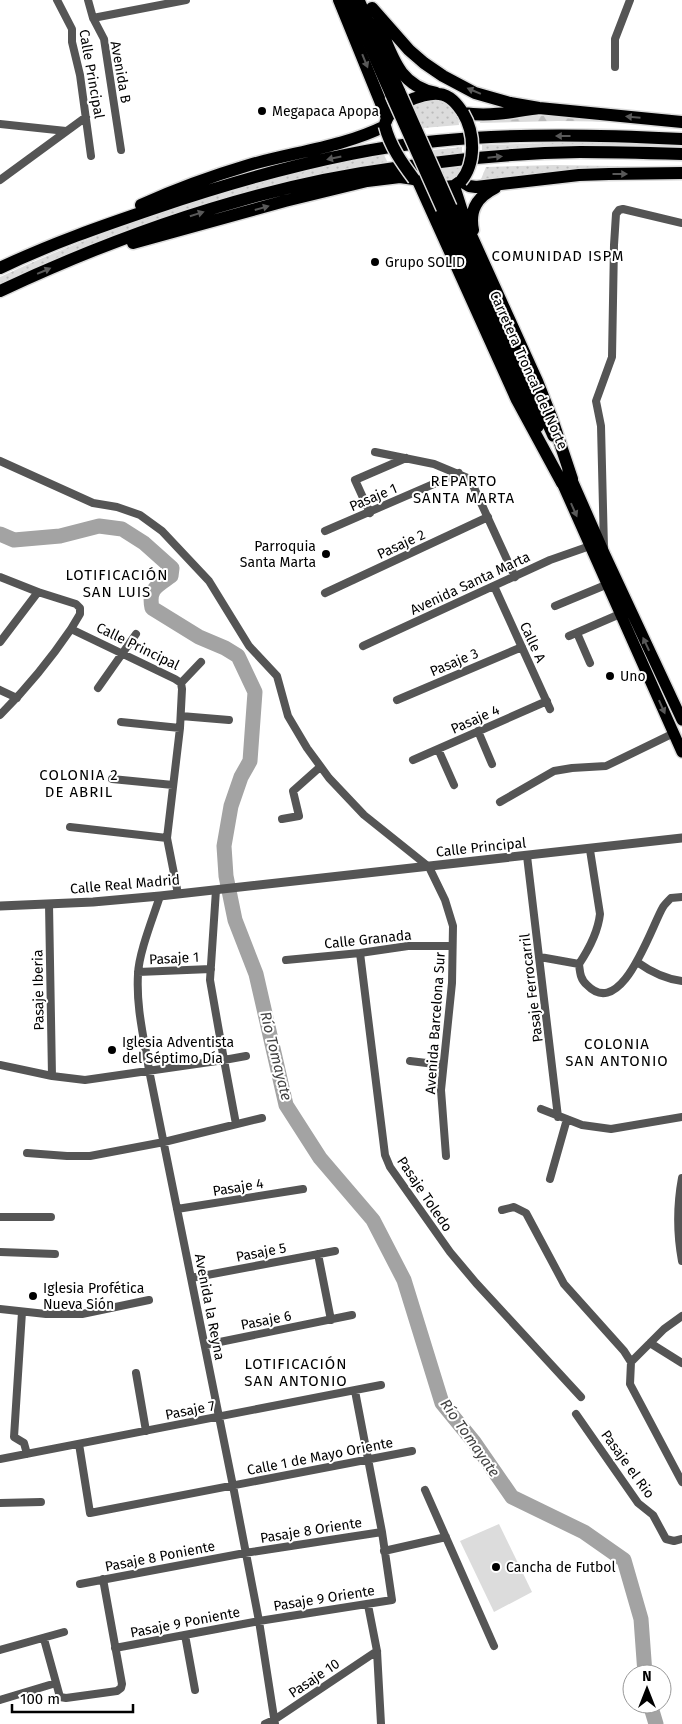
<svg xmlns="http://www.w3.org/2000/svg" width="682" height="1724" viewBox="0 0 682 1724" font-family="'Fira Sans',sans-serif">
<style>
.green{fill:url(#green-dots)}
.forest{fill:url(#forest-firs)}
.pitch{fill:#dcdcdc}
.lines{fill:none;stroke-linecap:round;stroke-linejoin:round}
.river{stroke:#a3a3a3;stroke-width:15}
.primary-casing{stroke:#dbdbdb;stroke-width:14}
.trunk-casing{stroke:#dbdbdb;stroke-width:15}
.minor{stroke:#555;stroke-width:8}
.tertiary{stroke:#555;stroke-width:9}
.primary{stroke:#000;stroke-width:11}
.trunk{stroke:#000;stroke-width:12}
.primary-bridge-casing{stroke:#dbdbdb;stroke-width:14;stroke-linecap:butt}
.trunk-bridge-casing{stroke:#dbdbdb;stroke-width:15;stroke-linecap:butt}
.primary-bridge{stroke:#000;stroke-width:11}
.trunk-bridge{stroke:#000;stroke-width:12}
.oneway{fill:#595959}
.poi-dot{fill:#000;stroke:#fff;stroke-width:2}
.labels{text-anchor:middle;stroke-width:4;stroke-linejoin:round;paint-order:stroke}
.street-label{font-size:14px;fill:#000;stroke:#fff}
.poi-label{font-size:14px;fill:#000;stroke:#fff;text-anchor:start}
.neighbourhood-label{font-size:15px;letter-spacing:1px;fill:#000;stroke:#fff}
.water-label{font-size:15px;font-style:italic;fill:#444;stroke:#fff}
</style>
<defs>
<pattern id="green-dots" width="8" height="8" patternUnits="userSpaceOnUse" patternTransform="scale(1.25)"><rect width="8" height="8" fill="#dcdcdc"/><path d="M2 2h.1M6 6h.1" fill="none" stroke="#bbb" stroke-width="1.8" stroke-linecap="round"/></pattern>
<pattern id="forest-firs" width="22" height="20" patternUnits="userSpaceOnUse" patternTransform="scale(1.25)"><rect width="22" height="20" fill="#dcdcdc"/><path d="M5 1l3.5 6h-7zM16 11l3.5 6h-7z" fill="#bbb"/></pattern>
</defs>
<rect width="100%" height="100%" fill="#fff"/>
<!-- green -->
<path class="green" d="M430,99C444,101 459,109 459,125L423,128L411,101Z
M586,142H641L682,145V156H482V145Z
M462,147V158L437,160L433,150Z
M384,155L390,167L308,182L0,287V277C122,220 251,179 384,155Z
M554,165L679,167L678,168L479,184L486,167Z
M463,167C461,176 453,181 445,183L441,169Z"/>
<!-- forest -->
<path class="forest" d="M481,116H558L636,122L558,121L480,123Z"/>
<!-- pitch -->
<path class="pitch" d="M499,1524L532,1592L494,1612L460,1541Z"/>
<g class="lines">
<!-- river -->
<path class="river" d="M0,534L14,540L60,536L99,526L122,529L144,543L172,568L171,576C157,586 148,589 152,608L199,637L225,648L238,656L255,692L250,761L241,777L231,806L224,846L226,876L235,920L256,974L286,1105L320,1158L373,1220L404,1280L442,1403L474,1442L512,1497L584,1532L624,1560L641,1619L645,1674
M650,1704L656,1724"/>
<defs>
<path id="primary" d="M349,0L391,95
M359,0L400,92
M451,207L553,436
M442,209L538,427
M568,471L605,555L682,720
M559,476L682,752"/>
<path id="trunk" d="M339,0L387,118
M372,8L409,50L424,63L443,76L475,93L510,103L539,108L682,122
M378,22C392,54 397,85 436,93
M419,183L517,400L562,483
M454,186L466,224L537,381L552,419L572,479
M141,205C176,189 212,176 249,165C294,152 343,147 385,126C386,107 422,92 439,94C450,95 457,104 463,113C489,117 514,112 539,108
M473,230C469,210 477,197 495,188
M133,243L285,201L367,181L400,177L414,179L427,186L444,187L454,186L461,181L469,186L476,187L579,175L609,174L682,173
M0,268C50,244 102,226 155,208C244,178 342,150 437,141C518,133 600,135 682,139
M0,291C124,233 259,186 395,168C456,159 519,153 580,152C614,152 648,153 682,154"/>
</defs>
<!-- primary casing -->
<use href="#primary" class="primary-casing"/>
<!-- trunk casing -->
<use href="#trunk" class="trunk-casing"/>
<!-- minor -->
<path class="minor" d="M57,0L72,29V42L80,75L91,156
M88,0L93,18L104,39L121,150
M93,18L186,0
M615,67V39L630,0
M0,124L66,131
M0,180L86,117
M375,452L434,464L470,479L515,577
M0,461L93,503L117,507L140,515L162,531L209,581L249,646L277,676L288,716L307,748L329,778L364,815L429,867L445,900L453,926L452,983L441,1090L446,1156
M370,513L355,480L406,458
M325,531L459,473
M604,548L601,426L596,401L612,357L614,245L616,214L619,210L623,209L682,223
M0,577L38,592L76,604L80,608V614L71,629L175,679L181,683L182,689L180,728L167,838L178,894
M494,586L550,709
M325,593L488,517
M555,606L608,584
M577,633L590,663
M569,636L620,614
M0,642L38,592
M363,646L550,560L590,546
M181,683L201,662
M98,688L136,634
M0,690L17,698
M397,700L522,647
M0,715C26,689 50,660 71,629
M181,716L229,720
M121,722L180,728
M478,731L492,764
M438,749L454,785
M413,760L547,701
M112,779L173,785
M500,802L554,771L572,768L606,766L674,733
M282,819L299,816L293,791L320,767
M70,827L167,838
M527,856L558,1117
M216,890L210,980L224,1060L236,1124
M160,896C153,918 139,952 138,974C136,1007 144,1038 149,1070L233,1486L259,1621L275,1724
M49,904L52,1076
M360,953L385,1155L390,1167L450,1252L476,1283L581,1397
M540,957L579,964
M286,960L360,953L408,946H452
M637,962C651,972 665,979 682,981
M579,964C580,972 580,979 587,985C622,1021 651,927 663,907C665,904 668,901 671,898L682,897
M579,964C589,949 598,932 600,914L590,850
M138,972L211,969
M410,1061L443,1065
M0,1065L52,1076L85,1080L224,1060L246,1056
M541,1109L582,1125L611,1129L682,1117
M27,1153L67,1156H90L164,1142L262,1118
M682,1178C677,1205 677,1234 682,1261
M550,1179L567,1119
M177,1209L303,1189
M502,1210L514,1207L526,1213L564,1284L624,1351L631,1362
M0,1217H51
M0,1252L55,1254
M318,1254L331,1320
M191,1278L335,1251
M0,1309L46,1314H82L149,1300
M22,1312L14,1437L24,1443L27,1454
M682,1316L664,1329L631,1362L630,1384L682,1482
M650,1343L682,1363
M205,1345L352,1315
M136,1373L146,1431
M576,1414L638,1503L653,1515L666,1539L674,1541L682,1539
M79,1444L90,1513L412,1451
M0,1459L381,1385
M425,1490L494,1646
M0,1503L41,1502
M384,1551L446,1537
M80,1584L245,1553L382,1532
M368,1605L377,1651L381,1724
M185,1635L195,1690
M44,1639L60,1697L66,1698L117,1691L121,1688L122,1684L103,1579
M115,1648L259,1621L392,1600L382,1532L355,1391
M0,1650L64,1632
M0,1700L56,1683
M265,1724L274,1720L377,1651"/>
<!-- tertiary -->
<path class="tertiary" d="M0,906L93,902L160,896L682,838"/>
<!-- primary -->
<use href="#primary" class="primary"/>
<!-- trunk -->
<use href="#trunk" class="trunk"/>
<defs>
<path id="primary-bridge" d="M400,92L451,207
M391,95L442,209"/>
<path id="trunk-bridge" d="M385,126C390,146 402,163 414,179
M461,181C476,163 475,133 463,113"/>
</defs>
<!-- primary-bridge casing -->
<use href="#primary-bridge" class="primary-bridge-casing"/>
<!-- trunk-bridge casing -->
<use href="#trunk-bridge" class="trunk-bridge-casing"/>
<!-- primary-bridge -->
<use href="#primary-bridge" class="primary-bridge"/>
<!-- trunk-bridge -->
<use href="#trunk-bridge" class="trunk-bridge"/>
</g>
<!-- one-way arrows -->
<defs><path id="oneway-solid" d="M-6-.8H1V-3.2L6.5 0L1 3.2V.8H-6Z" transform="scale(1.25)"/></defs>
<g class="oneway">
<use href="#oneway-solid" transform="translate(365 61) rotate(68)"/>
<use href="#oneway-solid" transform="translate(474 91) rotate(-157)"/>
<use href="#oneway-solid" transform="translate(633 117) rotate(-175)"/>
<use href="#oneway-solid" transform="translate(563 136) rotate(180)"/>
<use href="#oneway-solid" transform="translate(495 157) rotate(-6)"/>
<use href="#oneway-solid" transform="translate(334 158) rotate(168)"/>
<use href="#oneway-solid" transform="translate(620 174)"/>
<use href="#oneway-solid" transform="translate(262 208) rotate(-16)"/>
<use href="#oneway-solid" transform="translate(197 214) rotate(-18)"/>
<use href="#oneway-solid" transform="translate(44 271) rotate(-23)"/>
<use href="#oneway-solid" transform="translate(574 510) rotate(66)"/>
<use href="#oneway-solid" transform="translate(646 644) rotate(-115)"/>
<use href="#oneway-solid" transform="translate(662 707) rotate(66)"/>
</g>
<!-- markers -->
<g class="poi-dot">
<circle cx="262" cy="111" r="5"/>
<circle cx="375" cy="262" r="5"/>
<circle cx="326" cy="554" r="5"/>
<circle cx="610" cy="676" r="5"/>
<circle cx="112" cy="1050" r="5"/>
<circle cx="33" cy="1296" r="5"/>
<circle cx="496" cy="1567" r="5"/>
</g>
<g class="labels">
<!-- street labels -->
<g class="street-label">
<text transform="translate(121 72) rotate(80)" y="5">Avenida B</text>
<text transform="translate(92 74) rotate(80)" y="5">Calle Principal</text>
<text transform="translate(529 370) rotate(66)" y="5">Carretera Troncal del Norte</text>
<text transform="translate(373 497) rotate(-23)" y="5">Pasaje 1</text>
<text transform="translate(401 544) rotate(-25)" y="5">Pasaje 2</text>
<text transform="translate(470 583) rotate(-25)" y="5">Avenida Santa Marta</text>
<text transform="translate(533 642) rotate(65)" y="5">Calle A</text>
<text transform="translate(138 646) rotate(26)" y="5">Calle Principal</text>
<text transform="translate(454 662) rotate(-23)" y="5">Pasaje 3</text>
<text transform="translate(475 719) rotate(-24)" y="5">Pasaje 4</text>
<text transform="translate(481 847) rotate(-6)" y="5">Calle Principal</text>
<text transform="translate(125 884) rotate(-5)" y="5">Calle Real Madrid</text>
<text transform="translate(368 939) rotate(-6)" y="5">Calle Granada</text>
<text transform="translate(174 958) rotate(-3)" y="5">Pasaje 1</text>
<text transform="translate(531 988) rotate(-97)" y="5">Pasaje Ferrocarril</text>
<text transform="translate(38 990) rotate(-91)" y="5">Pasaje Iberia</text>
<text transform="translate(435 1023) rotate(-86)" y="5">Avenida Barcelona Sur</text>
<text transform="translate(238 1187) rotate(-9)" y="5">Pasaje 4</text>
<text transform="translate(425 1194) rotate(56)" y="5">Pasaje Toledo</text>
<text transform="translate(261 1252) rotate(-11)" y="5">Pasaje 5</text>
<text transform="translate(210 1307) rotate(79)" y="5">Avenida la Reyna</text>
<text transform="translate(266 1320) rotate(-11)" y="5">Pasaje 6</text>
<text transform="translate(190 1410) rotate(-11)" y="5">Pasaje 7</text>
<text transform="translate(320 1456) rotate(-11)" y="5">Calle 1 de Mayo Oriente</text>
<text transform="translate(628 1464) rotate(54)" y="5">Pasaje el Rio</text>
<text transform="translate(311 1530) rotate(-9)" y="5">Pasaje 8 Oriente</text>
<text transform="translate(160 1556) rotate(-11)" y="5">Pasaje 8 Poniente</text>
<text transform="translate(324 1598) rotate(-9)" y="5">Pasaje 9 Oriente</text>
<text transform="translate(185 1622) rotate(-11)" y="5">Pasaje 9 Poniente</text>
<text transform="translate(314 1678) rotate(-34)" y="5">Pasaje 10</text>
</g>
<!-- poi labels -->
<g class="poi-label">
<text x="272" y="116">Megapaca Apopa</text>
<text x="385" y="267">Grupo SOLID</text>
<text x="316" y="551" text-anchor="end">Parroquia<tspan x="316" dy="16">Santa Marta</tspan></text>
<text x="620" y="681">Uno</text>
<text x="122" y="1047">Iglesia Adventista<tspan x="122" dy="16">del Séptimo Día</tspan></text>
<text x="43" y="1293">Iglesia Profética<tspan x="43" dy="16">Nueva Sión</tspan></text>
<text x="506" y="1572">Cancha de Futbol</text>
</g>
<!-- neighbourhood labels -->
<g class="neighbourhood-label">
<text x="558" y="261">COMUNIDAD ISPM</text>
<text x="464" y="486">REPARTO<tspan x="464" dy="17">SANTA MARTA</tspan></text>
<text x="117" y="580">LOTIFICACIÓN<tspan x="117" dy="17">SAN LUIS</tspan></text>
<text x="79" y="780">COLONIA 2<tspan x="79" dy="17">DE ABRIL</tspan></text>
<text x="617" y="1049">COLONIA<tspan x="617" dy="17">SAN ANTONIO</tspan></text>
<text x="296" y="1369">LOTIFICACIÓN<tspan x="296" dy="17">SAN ANTONIO</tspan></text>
</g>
<!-- water labels -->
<g class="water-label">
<text transform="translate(276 1056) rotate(76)" y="5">Río Tomayate</text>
<text transform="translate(470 1438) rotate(55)" y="5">Río Tomayate</text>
</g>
</g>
<!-- north arrow -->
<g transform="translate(647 1689)"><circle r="24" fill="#ffffff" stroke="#999999"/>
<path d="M0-4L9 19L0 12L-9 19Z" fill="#000000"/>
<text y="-8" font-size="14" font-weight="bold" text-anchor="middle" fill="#000000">N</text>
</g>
<!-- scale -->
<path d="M12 1704v8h121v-8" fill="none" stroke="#000000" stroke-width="2.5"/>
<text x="20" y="1704" font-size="15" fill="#000000" stroke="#ffffff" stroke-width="4" paint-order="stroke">100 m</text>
</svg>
